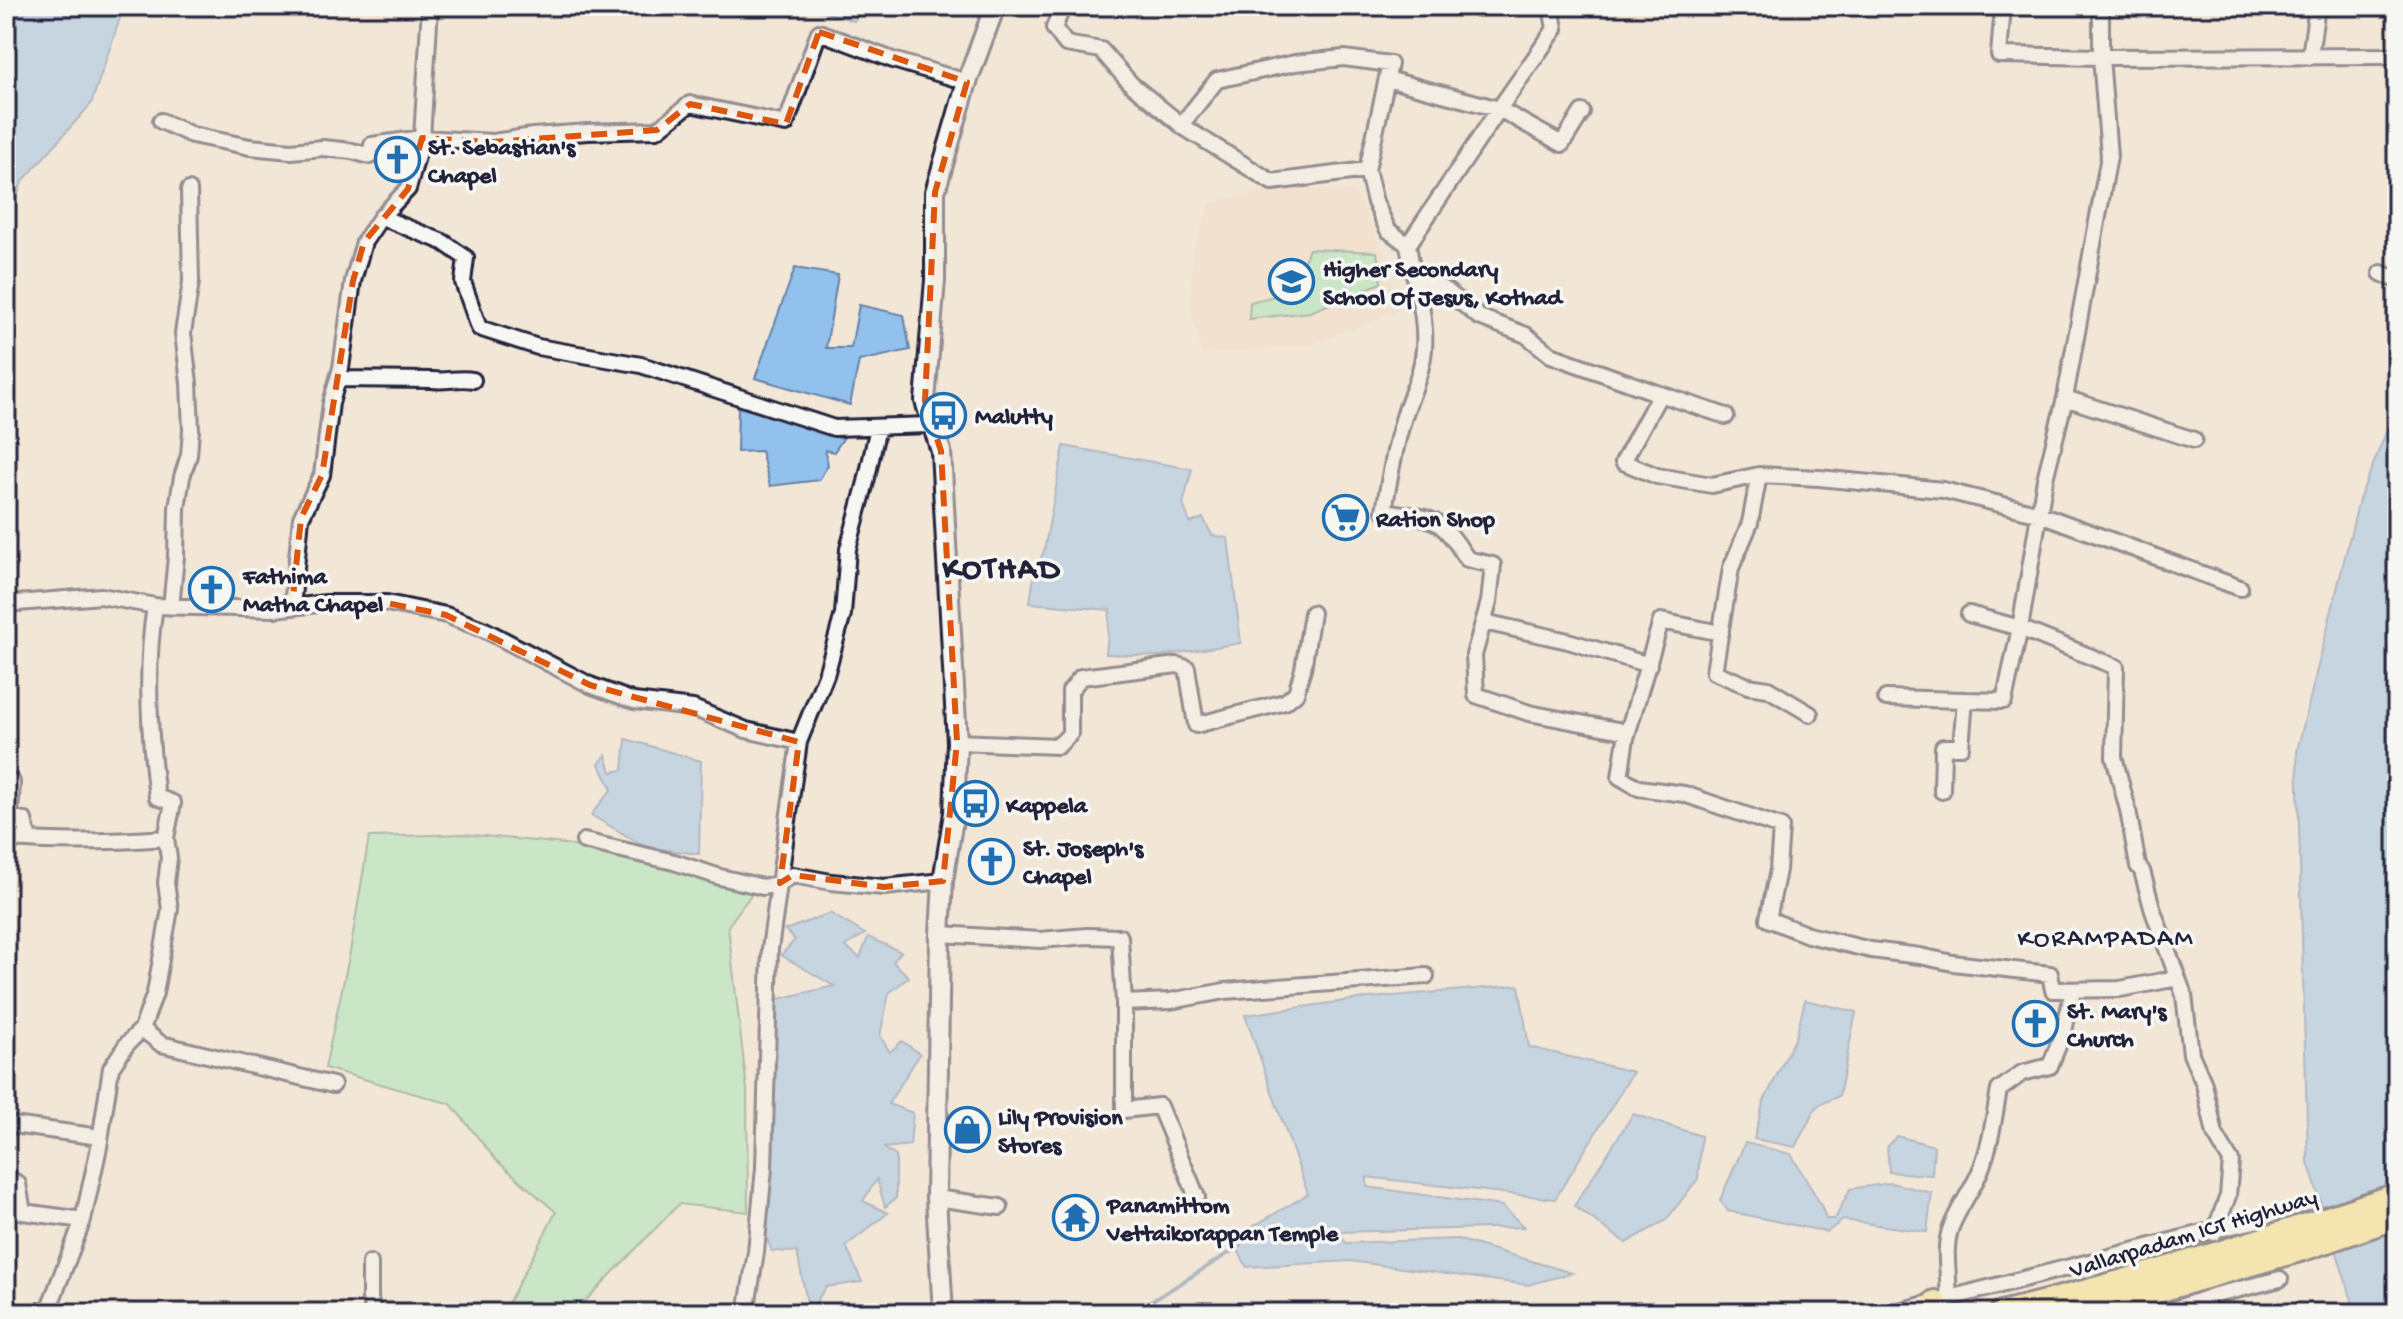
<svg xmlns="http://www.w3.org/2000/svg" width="2403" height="1319" viewBox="0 0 2403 1319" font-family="'Gochi Hand',sans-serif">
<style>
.built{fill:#efdbc4}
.green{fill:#9be4b3;stroke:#5e8377;stroke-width:2}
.water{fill:#92c1ed;stroke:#6581a6;stroke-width:2}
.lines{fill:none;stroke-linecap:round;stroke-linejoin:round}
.stream{stroke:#6581a6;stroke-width:4}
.minor-casing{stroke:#22223b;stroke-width:20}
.secondary-casing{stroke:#22223b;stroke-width:24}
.trunk-casing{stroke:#22223b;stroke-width:28}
.minor{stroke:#f6f6f2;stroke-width:14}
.secondary{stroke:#f6f6f2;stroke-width:18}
.trunk{stroke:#f5e382;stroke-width:22}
.marked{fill:none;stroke:#de560e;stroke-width:6;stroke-dasharray:16 10;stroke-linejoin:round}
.labels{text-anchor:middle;stroke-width:7;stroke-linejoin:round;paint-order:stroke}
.poi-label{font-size:24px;font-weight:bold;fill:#22223b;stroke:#f6f6f2;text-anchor:start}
.street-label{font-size:24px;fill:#22223b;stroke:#f6f6f2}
.neighbourhood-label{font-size:26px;letter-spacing:2px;fill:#22223b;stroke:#f6f6f2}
.district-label{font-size:32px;font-weight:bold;letter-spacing:2px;fill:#22223b;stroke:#f6f6f2}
</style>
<rect width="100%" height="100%" fill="#f2e6d7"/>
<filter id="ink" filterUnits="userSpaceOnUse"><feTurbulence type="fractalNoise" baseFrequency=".0125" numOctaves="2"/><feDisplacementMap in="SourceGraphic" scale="16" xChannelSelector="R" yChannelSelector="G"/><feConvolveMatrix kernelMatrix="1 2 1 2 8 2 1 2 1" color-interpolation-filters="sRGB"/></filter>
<g filter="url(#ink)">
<!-- built -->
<path class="built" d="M1277,188L1354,191L1386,257L1398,310L1311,345L1202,355L1191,307L1193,252L1211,203Z"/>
<!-- green -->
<path class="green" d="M1309,249L1377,252L1381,283L1310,312L1249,319L1250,302L1291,292Z
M464,834L565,844L645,863L753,892L728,926L747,1090L748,1212L679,1204L574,1313H503L556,1212L496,1160L451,1104L325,1068L350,952L369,837Z"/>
<!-- water -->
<path class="water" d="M6,6H124L91,104L22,182L6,229Z
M806,6H866L854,21Z
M795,268L838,275L826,348H851L859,305L904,315L910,350L859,361L850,405L755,378Z
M2397,405V1313H2356L2308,1162L2297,751L2359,500Z
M738,407L844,437L834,452L825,450L828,465L819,480L770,486L761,451L737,452Z
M1064,446L1192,469L1183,504L1190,523L1203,518L1212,535L1228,538L1241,643L1160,656L1106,654L1110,610L1030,603L1034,574L1044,551Z
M626,739L701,761L699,854L646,847L591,815L612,789L599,764L606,755L611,772L623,770Z
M830,913L865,934L845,946L860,958L868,937L901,952L893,962L909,977L889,993L880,1036L890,1052L902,1041L920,1054L888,1104L913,1113L910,1145L884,1148L896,1156V1198L885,1207L877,1179L863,1201L888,1213L846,1246L862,1282L826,1287L809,1313L797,1252L772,1251L762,1226L774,1000L834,986L781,955L795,940L785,930Z
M1519,985L1529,1047L1633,1072L1555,1199L1367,1177V1187L1502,1206L1524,1227L1339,1232L1346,1243L1457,1239L1572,1273L1528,1285L1350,1261L1247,1267L1232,1239L1308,1194L1245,1015L1359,999Z
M1805,1000L1856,1012L1839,1096L1817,1106L1795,1147L1754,1139L1763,1103L1796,1037Z
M1633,1114L1701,1136L1698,1179L1666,1220L1626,1243L1574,1206Z
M1897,1136L1934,1146L1932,1175L1889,1172L1887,1146Z
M1745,1143L1791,1154L1821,1205L1826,1219H1835L1850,1189L1891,1183L1932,1193L1927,1232L1843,1220L1827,1232L1728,1211L1720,1200Z"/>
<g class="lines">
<!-- stream -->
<path class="stream" d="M1133,1313L1240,1246"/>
<defs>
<path id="minor" d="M1063,6L1054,28L1066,44L1101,50L1131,84L1185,128L1272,182L1367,170L1375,202L1388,230L1408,245L1412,268L1417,274L1448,292L1479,317L1526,335L1551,355L1660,394L1623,462L1657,476L1712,485L1759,475L1819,478L1943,490L2040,514L2240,588
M2003,6L1999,55L2101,57L2109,156L2065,398L2045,479L2020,628L2116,667L2114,757L2128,810L2138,866L2142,871L2153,911L2184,995L2191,1054L2204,1084L2215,1134L2231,1161L2228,1196L2214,1233
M2101,6V57L2397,56
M2310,57L2317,6
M1387,79L1499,109L1555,29L1551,6
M161,121L192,135L250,147L291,151L323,148L352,151L370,156L372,145L422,138L493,142L533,136L588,132L657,130L690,104L786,124L819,32L893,60L967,82
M1181,125L1217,80L1295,63L1344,58L1390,64L1367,170
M381,217L443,242L466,258L463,282L479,328L538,347L641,365L834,428L931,425
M1408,245L1499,109L1562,144L1582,112
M1413,269C1419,294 1426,323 1424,349C1422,374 1410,396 1403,420C1394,450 1389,480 1384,511C1433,519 1439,514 1467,559L1493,565L1489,602L1474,655L1476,695L1529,713L1628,732
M2381,273L2397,280
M338,379L433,380C447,382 459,377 473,380
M1660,394L1726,416
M2065,398L2194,440
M1759,475L1750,523L1731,568L1714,672L1748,686L1768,689L1810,714
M6,604L101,596L155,606L275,609L326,603H387L446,615L485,630L590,685L634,701L693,708L746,730L799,742L826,675L843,614L848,549L866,482L878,427
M171,607L176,557L177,508L182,477L189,455L191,430L189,383L183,333L191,282L189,190
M292,607L301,518L322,475L331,403L341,368L353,281L364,242L381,217L408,189L422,138L430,6
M1484,622L1568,641L1649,665
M1721,633L1661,621L1626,738L1620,777L1639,788L1684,794L1781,827L1778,870L1768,919L1808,935L1871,950L1920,956L1953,963L2050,974L2053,990L2120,989L2178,978
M1886,698L2004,701L2020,628L1969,614
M957,742L1058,746L1070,734V691L1081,677L1177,665L1187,668L1196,725L1285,702L1296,693L1303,669L1312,613
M12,782L10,817L24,820L29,840
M1942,791L1943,747H1961L1965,700
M11,839C63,843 114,842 166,838
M584,841L674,862L720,877L763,887L780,883L793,875L831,882L884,887L943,881
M940,934L1040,940L1087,936L1120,937L1124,1003V1110L1159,1106L1197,1197
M1124,1003L1170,1001L1225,991L1426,976
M142,1029L161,1044L333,1085
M6,1124L100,1137
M6,1176L18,1184L23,1212L83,1220
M936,1198L1000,1207
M370,1263V1298L373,1313
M1948,1299C1950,1276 1943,1252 1950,1230C1957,1209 1973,1190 1981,1169C1991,1144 1994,1117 1999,1090L2022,1073L2050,1066L2064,1031L2073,990
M47,1313L83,1220L99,1147L111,1068L127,1044L142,1029L155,993L170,909L166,883L169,858L166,838L173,803L157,797C149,735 145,668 155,606
M746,1313L756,1252L764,1168L770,949L799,742
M1891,1313L2214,1230L2259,1220
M2163,1313L2216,1295L2280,1279"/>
<path id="secondary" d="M943,1313L936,1198L940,934L943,881L954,813L957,742L941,451L925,401L935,280V192L967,82L995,6"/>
<path id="trunk" d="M1935,1302L1938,1313
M2001,1313C2136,1281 2266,1239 2397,1195
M2081,1313L2303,1249L2397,1217"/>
</defs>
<!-- minor casing -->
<use href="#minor" class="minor-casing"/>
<!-- secondary casing -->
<use href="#secondary" class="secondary-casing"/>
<!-- trunk casing -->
<use href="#trunk" class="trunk-casing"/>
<!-- minor -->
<use href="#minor" class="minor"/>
<!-- secondary -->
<use href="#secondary" class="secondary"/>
<!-- trunk -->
<use href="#trunk" class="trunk"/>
</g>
</g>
<!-- marked area -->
<path d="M0 0H2403V1319H0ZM819,32L967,82L935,192L925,401L941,451L957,742L943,881L884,887L793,875L780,883L799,742L590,685L446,615L387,603L292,607L301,518L322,475L353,281L364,242L408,189L422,138L493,142L657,130L690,104L786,124Z" fill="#f2e6d7" fill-opacity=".55" fill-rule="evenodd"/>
<path class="marked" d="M819,32L967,82L935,192L925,401L941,451L957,742L943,881L884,887L793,875L780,883L799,742L590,685L446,615L387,603L292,607L301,518L322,475L353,281L364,242L408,189L422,138L493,142L657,130L690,104L786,124Z"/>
<!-- icons -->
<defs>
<symbol id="church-ring" viewBox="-11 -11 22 22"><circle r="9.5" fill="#f6f6f2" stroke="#1f6fb2" stroke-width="1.5"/><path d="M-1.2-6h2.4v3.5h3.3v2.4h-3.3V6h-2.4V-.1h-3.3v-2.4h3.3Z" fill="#1f6fb2"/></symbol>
<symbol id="school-ring" viewBox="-11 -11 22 22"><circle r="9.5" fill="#f6f6f2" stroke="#1f6fb2" stroke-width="1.5"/><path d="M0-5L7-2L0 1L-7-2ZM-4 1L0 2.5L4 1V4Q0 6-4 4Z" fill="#1f6fb2"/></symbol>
<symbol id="bus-ring" viewBox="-11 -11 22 22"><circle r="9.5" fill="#f6f6f2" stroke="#1f6fb2" stroke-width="1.5"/><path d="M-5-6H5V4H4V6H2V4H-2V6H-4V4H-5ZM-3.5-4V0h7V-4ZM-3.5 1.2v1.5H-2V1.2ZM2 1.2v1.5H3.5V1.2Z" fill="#1f6fb2"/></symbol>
<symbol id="supermarket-ring" viewBox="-11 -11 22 22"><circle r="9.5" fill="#f6f6f2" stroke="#1f6fb2" stroke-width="1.5"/><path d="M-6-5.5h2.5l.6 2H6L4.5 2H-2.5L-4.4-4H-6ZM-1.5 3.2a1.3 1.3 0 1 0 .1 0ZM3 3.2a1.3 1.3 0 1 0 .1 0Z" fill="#1f6fb2"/></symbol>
<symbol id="shop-ring" viewBox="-11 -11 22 22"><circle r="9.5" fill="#f6f6f2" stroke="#1f6fb2" stroke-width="1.5"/><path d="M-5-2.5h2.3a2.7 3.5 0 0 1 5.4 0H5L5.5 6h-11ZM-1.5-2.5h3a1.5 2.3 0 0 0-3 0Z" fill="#1f6fb2"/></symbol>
<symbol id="temple-ring" viewBox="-11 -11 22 22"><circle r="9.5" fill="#f6f6f2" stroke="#1f6fb2" stroke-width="1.5"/><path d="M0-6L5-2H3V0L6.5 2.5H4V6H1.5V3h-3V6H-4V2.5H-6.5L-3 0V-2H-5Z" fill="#1f6fb2"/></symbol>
</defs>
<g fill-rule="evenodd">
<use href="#church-ring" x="372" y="134" width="51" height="51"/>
<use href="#school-ring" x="1266" y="256" width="51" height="51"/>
<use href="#bus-ring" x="918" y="390" width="51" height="51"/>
<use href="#supermarket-ring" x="1320" y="492" width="51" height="51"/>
<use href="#church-ring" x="186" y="564" width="51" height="51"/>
<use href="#bus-ring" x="950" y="778" width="51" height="51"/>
<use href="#church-ring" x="966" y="836" width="51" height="51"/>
<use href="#church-ring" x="2010" y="998" width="51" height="51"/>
<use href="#shop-ring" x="942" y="1104" width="51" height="51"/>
<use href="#temple-ring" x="1050" y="1192" width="51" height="51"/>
</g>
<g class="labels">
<!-- poi labels -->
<g class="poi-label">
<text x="428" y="154">St. Sebastian's<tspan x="428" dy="28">Chapel</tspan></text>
<text x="1323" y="276">Higher Secondary<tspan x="1323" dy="28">School Of Jesus, Kothad</tspan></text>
<text x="975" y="423">Malutty</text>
<text x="1376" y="526">Ration Shop</text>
<text x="243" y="583">Fathima<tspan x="243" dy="28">Matha Chapel</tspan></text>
<text x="1006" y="812">Kappela</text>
<text x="1023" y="855">St. Joseph's<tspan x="1023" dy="28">Chapel</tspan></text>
<text x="2067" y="1018">St. Mary's<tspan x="2067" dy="28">Church</tspan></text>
<text x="998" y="1124">Lily Provision<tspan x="998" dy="28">Stores</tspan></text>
<text x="1107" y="1212">Panamittom<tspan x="1107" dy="28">Vettaikorappan Temple</tspan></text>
</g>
<!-- street labels -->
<g class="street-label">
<text transform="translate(2193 1232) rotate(-17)" y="8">Vallarpadam ICT Highway</text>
</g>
<!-- neighbourhood labels -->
<g class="neighbourhood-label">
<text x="2106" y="945">KORAMPADAM</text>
</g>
<!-- district labels -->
<g class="district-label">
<text x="1002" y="577">KOTHAD</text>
</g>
</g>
<!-- margin -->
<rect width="2403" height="1319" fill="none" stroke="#f6f6f2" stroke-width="32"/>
<rect x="16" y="16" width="2371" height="1287" fill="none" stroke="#22223b" stroke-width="3" filter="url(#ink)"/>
</svg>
